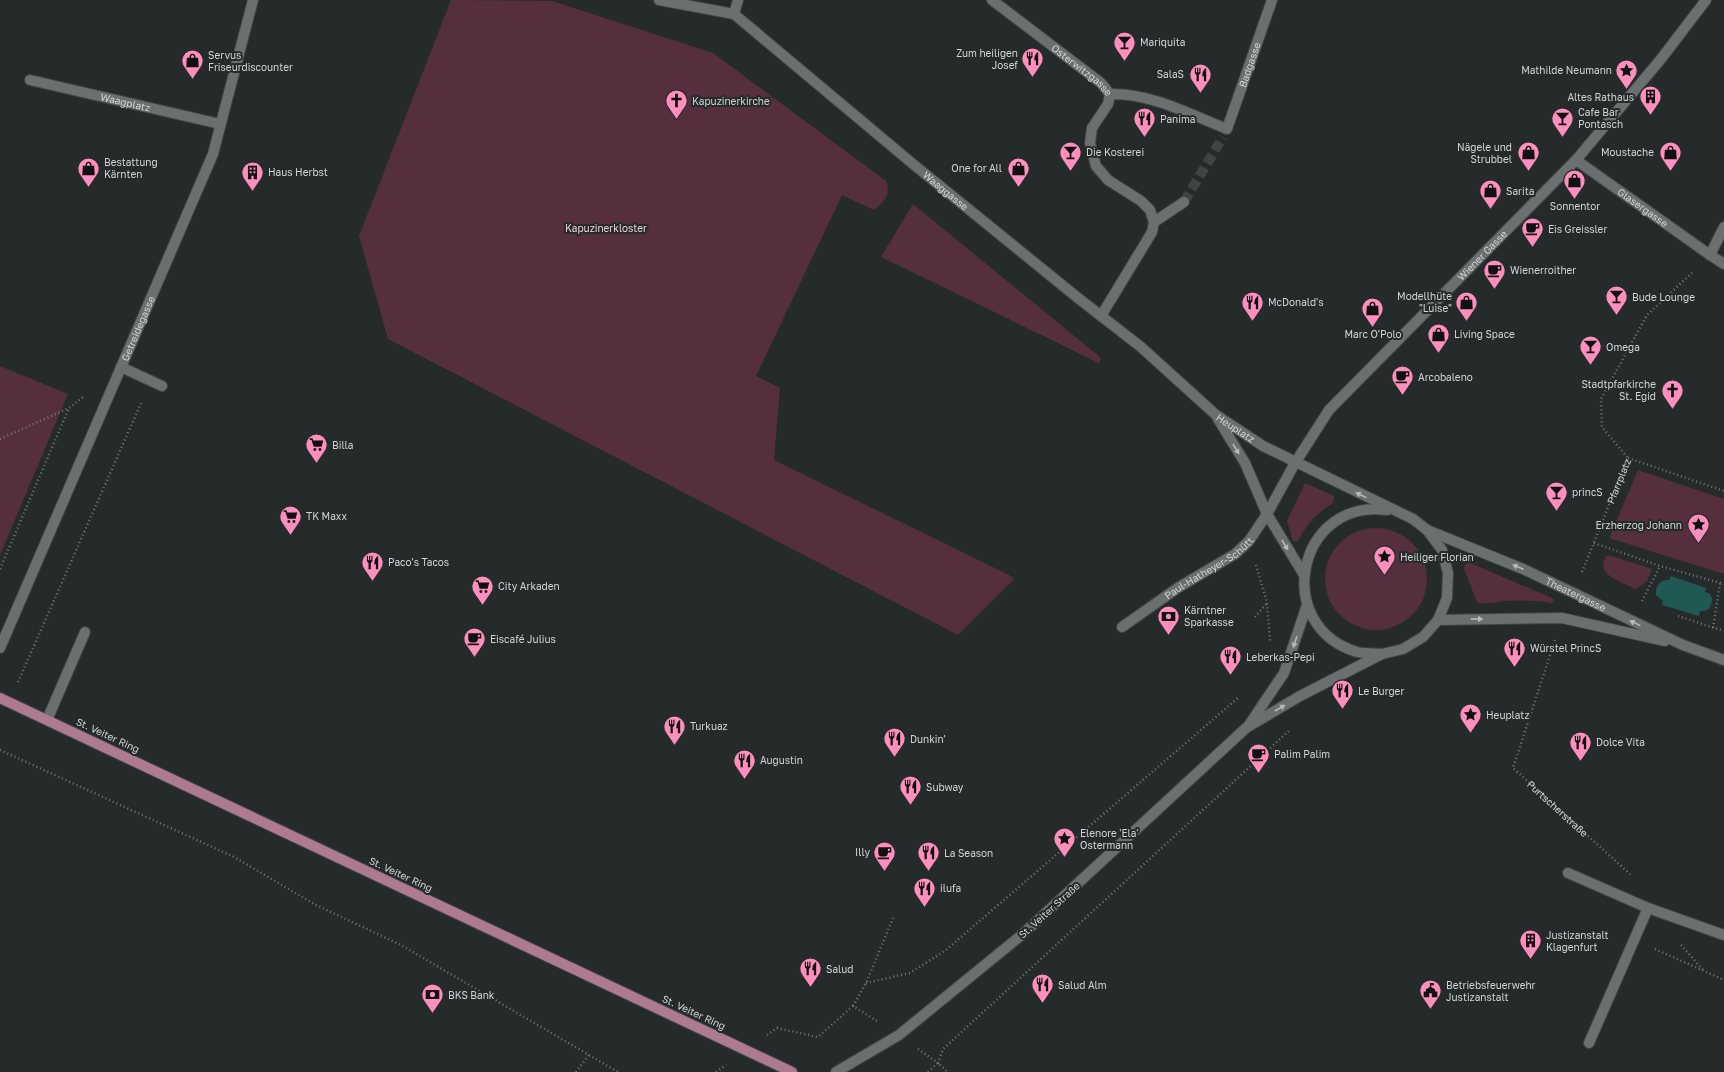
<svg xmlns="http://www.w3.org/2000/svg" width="1724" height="1072" viewBox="0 0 1724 1072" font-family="'Golos Text',sans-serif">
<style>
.green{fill:#562f3f}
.water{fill:#205853}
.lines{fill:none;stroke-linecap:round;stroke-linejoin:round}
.pedestrian-tunnel{stroke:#3f4444;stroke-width:10;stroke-dasharray:10 5;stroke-linecap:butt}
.service-casing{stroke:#414545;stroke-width:12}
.pedestrian-casing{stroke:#414545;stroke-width:12}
.minor-casing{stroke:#414545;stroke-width:12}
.primary-casing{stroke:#414545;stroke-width:12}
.path{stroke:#737777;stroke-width:2.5;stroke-dasharray:1 3;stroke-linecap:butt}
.service{stroke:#69706f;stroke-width:10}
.pedestrian{stroke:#69706f;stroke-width:10}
.minor{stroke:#69706f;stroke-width:10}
.primary{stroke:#ae7a91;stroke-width:10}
.oneway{fill:#b7bbbb}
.labels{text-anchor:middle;stroke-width:4;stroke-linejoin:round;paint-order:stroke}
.poi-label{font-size:10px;fill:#d1d4d4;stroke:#252b2a;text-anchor:start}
.street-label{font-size:10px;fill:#d1d4d4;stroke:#252b2a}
.park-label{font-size:10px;fill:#f5ccdb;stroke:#252b2a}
</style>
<rect width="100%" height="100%" fill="#252b2a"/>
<!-- green -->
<path class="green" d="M451,0L552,1L713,53L886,181C891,195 885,201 874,210L842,195L756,376L780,388L774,460L1009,575L1014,579L958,635L388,339L359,236Z
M913,204L1101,358L1099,363L881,257Z
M0,366L68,394L0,555Z
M1638,470L1724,499V574L1609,538Z
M1305,483L1334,496L1333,503C1316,514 1308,522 1298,541H1293L1287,521Z
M1325 579a51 51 0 1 1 102 0a51 51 0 1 1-102 0Z
M1606,556H1612L1652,569L1647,581L1636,589C1624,583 1594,575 1606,556Z
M1470,563L1552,598L1554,602L1552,603C1536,600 1521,600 1504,601C1496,602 1488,604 1479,603L1476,600L1464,568L1466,564Z"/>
<!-- water -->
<path class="water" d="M1671,576L1706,588L1705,592L1709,593L1712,598C1712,606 1709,612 1700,611L1699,616L1662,605L1663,601L1656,595C1655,587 1660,579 1669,580Z"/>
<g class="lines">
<!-- pedestrian-tunnel -->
<path class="pedestrian-tunnel" d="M1184,202L1223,137"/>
<defs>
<g id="service">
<path id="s3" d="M30,80L220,124"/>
<path d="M121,367L162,386"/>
<path d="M47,720L85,632"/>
<path d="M1568,873L1648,908L1589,1043"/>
</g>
<g id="pedestrian">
<path id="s4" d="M992,0L1101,83L1110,94"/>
<path id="s5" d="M1110,94C1151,93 1189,114 1227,129L1272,0"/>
<path d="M1110,94L1108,104L1092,128L1090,143L1096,166L1108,180L1141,201L1150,210L1154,222L1184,202"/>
<path id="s6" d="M1576,160L1710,255L1724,227"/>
<path id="s7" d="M1122,627L1179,587L1235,554L1249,541L1267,514L1295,463L1329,410L1576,160L1661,59L1706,0"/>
</g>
<g id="minor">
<path id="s8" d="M659,0L734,14L913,164L1078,298L1141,347L1216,415L1263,446L1413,519L1427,530L1442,550L1448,573L1447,598L1438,620L1423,637L1403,649L1382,654L1300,696L1246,728L1024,933L899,1035L836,1072"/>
<path d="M734,14L738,0"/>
<path d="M1710,255L1724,264"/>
<path d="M1101,316L1152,232L1154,222"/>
<path d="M1218,419L1245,463L1267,514L1304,575"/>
<path id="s9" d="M1427,530L1523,569L1683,645L1724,660"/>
<path d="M1438,620L1562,618L1665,641"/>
<path id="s10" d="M0,648L213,154L253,0"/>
<path d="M1382,654C1374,653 1365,654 1357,652C1271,626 1297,498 1387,510"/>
<path d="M1249,725L1284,673L1307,605"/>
<path d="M1648,908L1724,935"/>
</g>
<path id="primary" d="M0,698L792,1072"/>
</defs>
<!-- service casing -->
<use href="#service" class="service-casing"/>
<!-- pedestrian casing -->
<use href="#pedestrian" class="pedestrian-casing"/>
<!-- minor casing -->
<use href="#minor" class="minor-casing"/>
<!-- primary casing -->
<use href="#primary" class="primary-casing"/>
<!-- path -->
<g class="path">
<path d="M0,439L69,408L83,397"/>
<path d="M1628,458L1724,491"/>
<path d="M1594,543L1660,566L1724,584"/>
<path d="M1256,565L1267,602L1270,641"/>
<path d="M0,569L69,408"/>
<path id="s1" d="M1582,572L1628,458L1602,427L1601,399L1647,315L1694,271"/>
<path d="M1642,601L1660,566"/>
<path d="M1678,616L1724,631"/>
<path d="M1255,617L1267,603"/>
<path d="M1713,628L1720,583"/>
<path id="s2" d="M1555,640L1513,768L1630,874"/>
<path d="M18,682L142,401"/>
<path d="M0,750L234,857L316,905L401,945L618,1072"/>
<path d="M1681,945L1704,971"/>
<path d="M1655,949L1724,980"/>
<path d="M866,983L910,973L946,950L1239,697"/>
<path d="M853,1006L866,983L893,918"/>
<path d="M767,1035L777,1028L818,1037L853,1006L877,1021"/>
<path d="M918,1049L938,1063L943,1049L1291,729"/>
<path d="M576,1072L589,1055"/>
<path d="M716,1072L726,1065"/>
<path d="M928,1072L938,1063L948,1072"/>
</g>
<!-- service -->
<use href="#service" class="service"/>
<!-- pedestrian -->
<use href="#pedestrian" class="pedestrian"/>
<!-- minor -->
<use href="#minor" class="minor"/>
<!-- primary -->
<use href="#primary" class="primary"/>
</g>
<!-- one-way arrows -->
<defs><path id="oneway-solid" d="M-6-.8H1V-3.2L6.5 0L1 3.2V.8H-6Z"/></defs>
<g class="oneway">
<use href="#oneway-solid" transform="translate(1236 449) rotate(59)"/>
<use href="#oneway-solid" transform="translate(1361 495) rotate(-154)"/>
<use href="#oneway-solid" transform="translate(1285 545) rotate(59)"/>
<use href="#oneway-solid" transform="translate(1518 567) rotate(-157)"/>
<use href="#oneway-solid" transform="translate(1477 619) rotate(-1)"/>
<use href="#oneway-solid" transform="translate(1635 623) rotate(-154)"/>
<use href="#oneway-solid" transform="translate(1295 642) rotate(109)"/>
<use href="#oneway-solid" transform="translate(1280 708) rotate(-31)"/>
</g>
<!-- icons -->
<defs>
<symbol id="bar-pin" viewBox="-11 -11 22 30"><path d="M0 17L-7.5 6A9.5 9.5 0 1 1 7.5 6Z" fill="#fe8ebd" stroke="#252b2a"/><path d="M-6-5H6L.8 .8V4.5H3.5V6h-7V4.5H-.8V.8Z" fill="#111"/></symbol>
<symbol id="restaurant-pin" viewBox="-11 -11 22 30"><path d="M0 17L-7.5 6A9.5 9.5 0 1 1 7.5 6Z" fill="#fe8ebd" stroke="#252b2a"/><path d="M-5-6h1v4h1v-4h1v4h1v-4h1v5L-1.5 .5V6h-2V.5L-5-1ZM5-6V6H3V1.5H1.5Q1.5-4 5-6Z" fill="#111"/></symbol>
<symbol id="shop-pin" viewBox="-11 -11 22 30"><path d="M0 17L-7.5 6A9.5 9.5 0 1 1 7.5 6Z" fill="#fe8ebd" stroke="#252b2a"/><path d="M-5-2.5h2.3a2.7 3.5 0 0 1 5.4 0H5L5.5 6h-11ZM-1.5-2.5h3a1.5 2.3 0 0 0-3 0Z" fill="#111"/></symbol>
<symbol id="sight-pin" viewBox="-11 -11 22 30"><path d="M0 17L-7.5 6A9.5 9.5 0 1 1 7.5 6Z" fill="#fe8ebd" stroke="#252b2a"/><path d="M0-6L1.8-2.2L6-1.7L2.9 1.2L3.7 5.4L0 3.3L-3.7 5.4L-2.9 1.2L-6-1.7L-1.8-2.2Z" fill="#111"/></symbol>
<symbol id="building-pin" viewBox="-11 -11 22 30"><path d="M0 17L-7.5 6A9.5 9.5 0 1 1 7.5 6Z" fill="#fe8ebd" stroke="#252b2a"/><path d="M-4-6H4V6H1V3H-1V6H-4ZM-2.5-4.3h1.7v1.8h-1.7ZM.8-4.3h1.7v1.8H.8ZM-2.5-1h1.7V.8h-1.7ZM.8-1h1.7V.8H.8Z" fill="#111"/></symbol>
<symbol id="church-pin" viewBox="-11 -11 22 30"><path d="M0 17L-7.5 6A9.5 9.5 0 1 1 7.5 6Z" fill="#fe8ebd" stroke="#252b2a"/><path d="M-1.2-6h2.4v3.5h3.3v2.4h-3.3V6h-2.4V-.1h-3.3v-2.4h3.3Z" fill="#111"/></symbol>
<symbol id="cafe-pin" viewBox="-11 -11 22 30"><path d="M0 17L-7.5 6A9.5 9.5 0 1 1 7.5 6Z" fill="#fe8ebd" stroke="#252b2a"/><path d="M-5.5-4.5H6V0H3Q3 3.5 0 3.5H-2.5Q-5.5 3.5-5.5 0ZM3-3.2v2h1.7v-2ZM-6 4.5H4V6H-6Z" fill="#111"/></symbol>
<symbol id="supermarket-pin" viewBox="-11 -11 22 30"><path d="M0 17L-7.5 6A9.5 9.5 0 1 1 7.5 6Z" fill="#fe8ebd" stroke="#252b2a"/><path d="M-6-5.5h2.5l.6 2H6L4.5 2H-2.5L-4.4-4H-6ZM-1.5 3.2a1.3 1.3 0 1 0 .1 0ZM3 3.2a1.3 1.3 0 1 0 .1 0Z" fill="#111"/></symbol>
<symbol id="bank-pin" viewBox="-11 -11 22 30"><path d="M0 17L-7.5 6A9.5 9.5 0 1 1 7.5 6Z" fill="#fe8ebd" stroke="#252b2a"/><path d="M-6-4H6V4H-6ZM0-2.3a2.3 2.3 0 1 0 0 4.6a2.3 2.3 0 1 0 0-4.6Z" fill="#111"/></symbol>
<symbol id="civic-pin" viewBox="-11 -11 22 30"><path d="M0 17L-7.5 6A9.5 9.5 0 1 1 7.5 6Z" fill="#fe8ebd" stroke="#252b2a"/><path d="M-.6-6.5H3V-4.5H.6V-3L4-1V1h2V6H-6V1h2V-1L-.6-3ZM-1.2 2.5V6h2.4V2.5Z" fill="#111"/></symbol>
</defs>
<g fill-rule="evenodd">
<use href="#bar-pin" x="1112" y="30" width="25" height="34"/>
<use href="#restaurant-pin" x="1020" y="46" width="25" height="34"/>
<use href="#shop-pin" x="180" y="48" width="25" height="34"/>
<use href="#sight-pin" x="1614" y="58" width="25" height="34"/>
<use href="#restaurant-pin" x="1188" y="62" width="25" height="34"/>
<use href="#building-pin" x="1638" y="84" width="25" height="34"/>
<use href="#church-pin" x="664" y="88" width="25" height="34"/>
<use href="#bar-pin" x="1550" y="106" width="25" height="34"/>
<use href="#restaurant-pin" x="1132" y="106" width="25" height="34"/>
<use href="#bar-pin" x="1058" y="140" width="25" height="34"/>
<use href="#shop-pin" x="1658" y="140" width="25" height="34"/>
<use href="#shop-pin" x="1516" y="140" width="25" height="34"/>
<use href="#shop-pin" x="76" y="156" width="25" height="34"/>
<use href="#shop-pin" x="1006" y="156" width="25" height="34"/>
<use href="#building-pin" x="240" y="160" width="25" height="34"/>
<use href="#shop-pin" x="1562" y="168" width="25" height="34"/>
<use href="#shop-pin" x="1478" y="178" width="25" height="34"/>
<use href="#cafe-pin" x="1520" y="216" width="25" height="34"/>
<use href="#cafe-pin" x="1482" y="258" width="25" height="34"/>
<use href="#bar-pin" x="1604" y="284" width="25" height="34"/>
<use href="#restaurant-pin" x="1240" y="290" width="25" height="34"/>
<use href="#shop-pin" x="1454" y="290" width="25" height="34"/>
<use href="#shop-pin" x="1360" y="296" width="25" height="34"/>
<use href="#shop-pin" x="1426" y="322" width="25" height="34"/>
<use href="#bar-pin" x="1578" y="334" width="25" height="34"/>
<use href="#cafe-pin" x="1390" y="364" width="25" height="34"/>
<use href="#church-pin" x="1660" y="378" width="25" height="34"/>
<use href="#supermarket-pin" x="304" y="432" width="25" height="34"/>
<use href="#bar-pin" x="1544" y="480" width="25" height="34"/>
<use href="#supermarket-pin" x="278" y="504" width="25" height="34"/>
<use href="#sight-pin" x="1686" y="512" width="25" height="34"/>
<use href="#sight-pin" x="1372" y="544" width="25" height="34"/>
<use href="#restaurant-pin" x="360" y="550" width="25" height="34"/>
<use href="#supermarket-pin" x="470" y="574" width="25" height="34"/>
<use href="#bank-pin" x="1156" y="604" width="25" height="34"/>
<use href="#cafe-pin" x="462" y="626" width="25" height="34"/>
<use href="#restaurant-pin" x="1502" y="636" width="25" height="34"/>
<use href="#restaurant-pin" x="1218" y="644" width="25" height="34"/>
<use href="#restaurant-pin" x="1330" y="678" width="25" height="34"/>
<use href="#sight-pin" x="1458" y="702" width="25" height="34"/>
<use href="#restaurant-pin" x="662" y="714" width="25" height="34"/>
<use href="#restaurant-pin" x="882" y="726" width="25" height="34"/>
<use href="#restaurant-pin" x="1568" y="730" width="25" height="34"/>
<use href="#cafe-pin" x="1246" y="742" width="25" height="34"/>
<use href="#restaurant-pin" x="732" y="748" width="25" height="34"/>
<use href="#restaurant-pin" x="898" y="774" width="25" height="34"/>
<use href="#sight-pin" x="1052" y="826" width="25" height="34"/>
<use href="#cafe-pin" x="872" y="840" width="25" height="34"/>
<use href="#restaurant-pin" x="916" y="840" width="25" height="34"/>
<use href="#restaurant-pin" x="912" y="876" width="25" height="34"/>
<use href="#building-pin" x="1518" y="928" width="25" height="34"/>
<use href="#restaurant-pin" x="798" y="956" width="25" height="34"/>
<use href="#restaurant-pin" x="1030" y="972" width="25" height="34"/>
<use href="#civic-pin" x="1418" y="978" width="25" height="34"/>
<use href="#bank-pin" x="420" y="982" width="25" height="34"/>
</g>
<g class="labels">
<!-- poi labels -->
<g class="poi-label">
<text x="1140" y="46">Mariquita</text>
<text x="1018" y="57" text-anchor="end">Zum heiligen<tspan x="1018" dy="12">Josef</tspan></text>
<text x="208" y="59">Servus<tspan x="208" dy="12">Friseurdiscounter</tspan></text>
<text x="1612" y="74" text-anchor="end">Mathilde Neumann</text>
<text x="1184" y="78" text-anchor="end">SalaS</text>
<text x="1634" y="101" text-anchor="end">Altes Rathaus</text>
<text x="692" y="105">Kapuzinerkirche</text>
<text x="1578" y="116">Cafe Bar<tspan x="1578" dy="12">Pontasch</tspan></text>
<text x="1160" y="123">Panima</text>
<text x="1512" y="151" text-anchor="end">Nägele und<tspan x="1512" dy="12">Strubbel</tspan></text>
<text x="1086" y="156">Die Kosterei</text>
<text x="1654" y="156" text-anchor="end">Moustache</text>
<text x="104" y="166">Bestattung<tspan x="104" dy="12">Kärnten</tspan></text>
<text x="1002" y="172" text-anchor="end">One for All</text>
<text x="268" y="176">Haus Herbst</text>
<text x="1506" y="195">Sarita</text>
<text x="1575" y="210" text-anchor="middle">Sonnentor</text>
<text x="1548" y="233">Eis Greissler</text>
<text x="1510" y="274">Wienerroither</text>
<text x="1452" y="300" text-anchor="end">Modellhüte<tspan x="1452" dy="12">"Luise"</tspan></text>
<text x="1632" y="301">Bude Lounge</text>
<text x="1268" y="306">McDonald's</text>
<text x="1373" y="338" text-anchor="middle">Marc O'Polo</text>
<text x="1454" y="338">Living Space</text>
<text x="1606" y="351">Omega</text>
<text x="1418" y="381">Arcobaleno</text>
<text x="1656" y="388" text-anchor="end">Stadtpfarkirche<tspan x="1656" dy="12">St. Egid</tspan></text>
<text x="332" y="449">Billa</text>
<text x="1572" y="496">princS</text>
<text x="306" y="520">TK Maxx</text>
<text x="1682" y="529" text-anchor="end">Erzherzog Johann</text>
<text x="1400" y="561">Heiliger Florian</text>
<text x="388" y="566">Paco's Tacos</text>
<text x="498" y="590">City Arkaden</text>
<text x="1184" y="614">Kärntner<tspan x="1184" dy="12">Sparkasse</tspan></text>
<text x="490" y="643">Eiscafé Julius</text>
<text x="1530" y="652">Würstel PrincS</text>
<text x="1246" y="661">Leberkas-Pepi</text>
<text x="1358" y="695">Le Burger</text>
<text x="1486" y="719">Heuplatz</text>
<text x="690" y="730">Turkuaz</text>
<text x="910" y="743">Dunkin'</text>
<text x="1596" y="746">Dolce Vita</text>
<text x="1274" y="758">Palim Palim</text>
<text x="760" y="764">Augustin</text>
<text x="926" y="791">Subway</text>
<text x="1080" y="837">Elenore 'Ela'<tspan x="1080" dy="12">Ostermann</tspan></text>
<text x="870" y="856" text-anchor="end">Illy</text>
<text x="944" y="857">La Season</text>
<text x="940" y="892">ilufa</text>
<text x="1546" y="939">Justizanstalt<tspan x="1546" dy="12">Klagenfurt</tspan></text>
<text x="826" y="973">Salud</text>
<text x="1058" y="989">Salud Alm</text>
<text x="1446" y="989">Betriebsfeuerwehr<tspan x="1446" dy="12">Justizanstalt</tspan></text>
<text x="448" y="999">BKS Bank</text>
</g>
<!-- street labels -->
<g class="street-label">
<text dy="4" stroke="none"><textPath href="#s5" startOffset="191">Badgasse</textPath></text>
<text dy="4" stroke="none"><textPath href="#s4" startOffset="114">Osterwitzgasse</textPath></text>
<text dy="4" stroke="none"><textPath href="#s3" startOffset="98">Waagplatz</textPath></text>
<text dy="4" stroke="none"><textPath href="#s8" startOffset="352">Waaggasse</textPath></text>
<text dy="4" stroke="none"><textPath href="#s6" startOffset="82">Glasergasse</textPath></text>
<text dy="4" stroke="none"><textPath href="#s7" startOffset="525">Wiener Gasse</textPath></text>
<text dy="4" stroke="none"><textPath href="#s10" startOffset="348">Getreidegasse</textPath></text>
<text dy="4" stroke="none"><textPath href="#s8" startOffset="727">Heuplatz</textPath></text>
<text dy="4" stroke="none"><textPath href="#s1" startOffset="98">Pfarrplatz</textPath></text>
<text dy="4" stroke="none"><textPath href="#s7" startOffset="105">Paul-Hatheyer-Schütt</textPath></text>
<text dy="4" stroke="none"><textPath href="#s9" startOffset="162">Theatergasse</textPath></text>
<text transform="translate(108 735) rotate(25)" y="4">St. Veiter Ring</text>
<text dy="4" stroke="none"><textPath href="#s2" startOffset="195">Purtscherstraße</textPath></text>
<text transform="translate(401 874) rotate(25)" y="4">St. Veiter Ring</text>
<text transform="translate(1049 910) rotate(-42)" y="4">St. Veiter Straße</text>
<text transform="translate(694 1012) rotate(25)" y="4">St. Veiter Ring</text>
</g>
<!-- park labels -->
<g class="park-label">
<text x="606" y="232">Kapuzinerkloster</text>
</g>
</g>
</svg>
